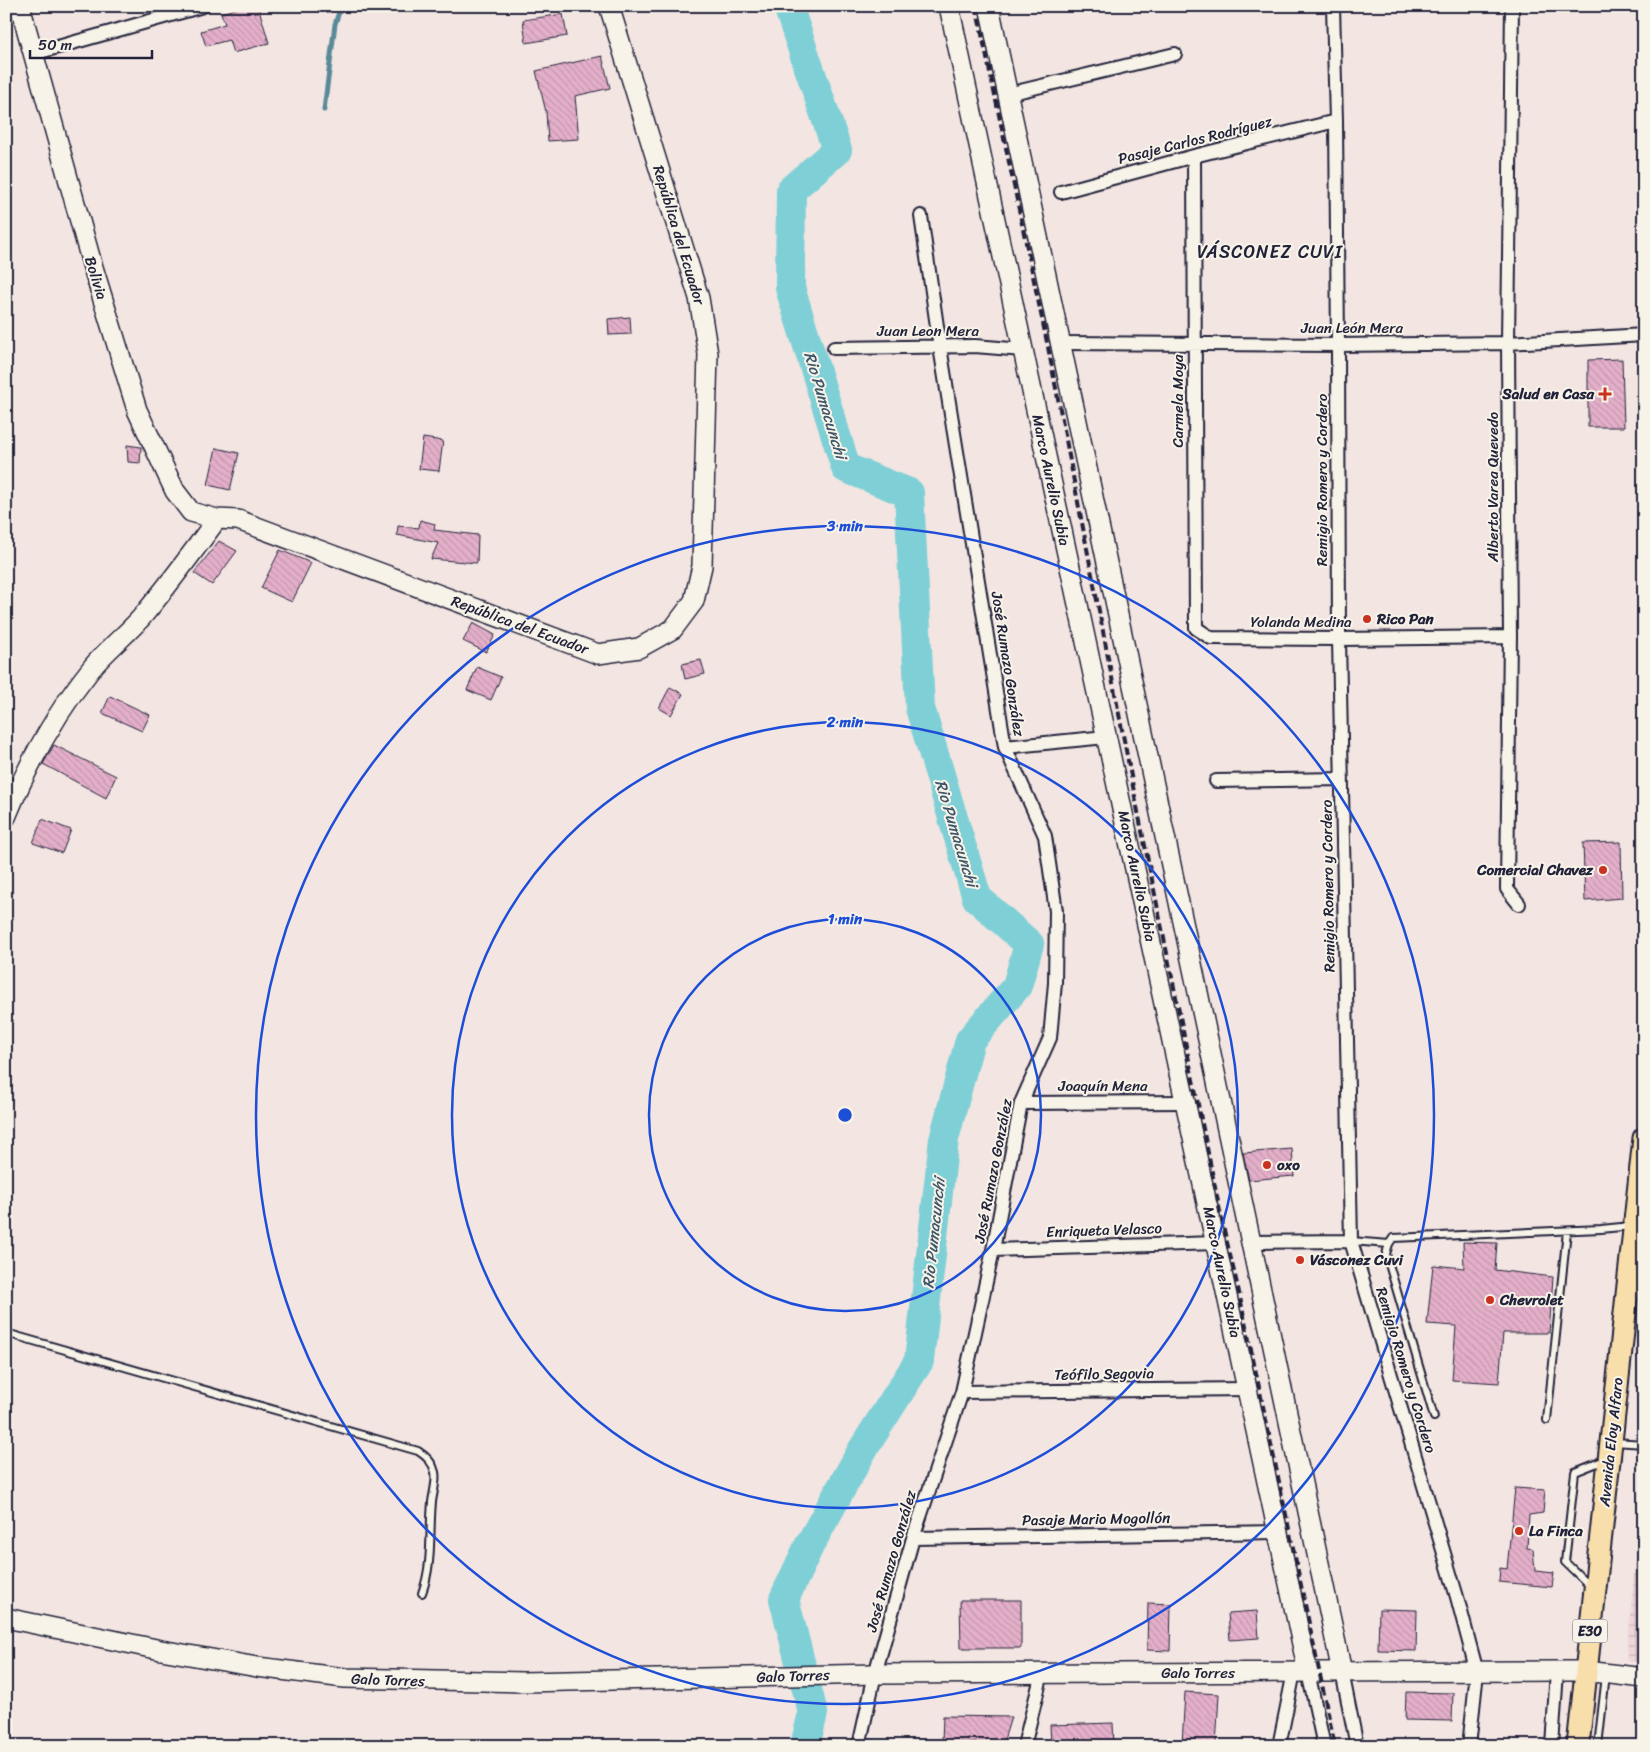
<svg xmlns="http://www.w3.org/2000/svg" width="1650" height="1752" viewBox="0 0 1650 1752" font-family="Sriracha,sans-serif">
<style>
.industrial{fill:url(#industrial-grid)}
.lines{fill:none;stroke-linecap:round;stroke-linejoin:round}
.stream{stroke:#5a8a98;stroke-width:5}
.river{stroke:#7fd0d6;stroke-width:30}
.building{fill:url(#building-back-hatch);stroke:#22223b}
.lane-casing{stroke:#22223b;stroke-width:10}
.street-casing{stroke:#22223b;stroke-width:16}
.secondary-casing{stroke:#22223b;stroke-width:22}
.primary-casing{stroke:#22223b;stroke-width:25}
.lane{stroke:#f7f3e8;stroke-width:6}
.street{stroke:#f7f3e8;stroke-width:12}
.secondary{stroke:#f7f3e8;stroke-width:19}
.primary{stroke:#f8deab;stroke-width:21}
.rail{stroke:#22223b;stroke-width:4;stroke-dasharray:8 4;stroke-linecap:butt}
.ring{fill:none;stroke:#1d4ed8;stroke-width:2.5}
.poi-dot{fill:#c8321e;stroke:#f7f3e8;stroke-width:2}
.labels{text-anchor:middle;stroke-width:4;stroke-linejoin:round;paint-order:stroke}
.shield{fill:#f7f3e8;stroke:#62616f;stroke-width:1}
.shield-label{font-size:14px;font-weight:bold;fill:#22223b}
.street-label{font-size:15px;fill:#22223b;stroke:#f7f3e8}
.poi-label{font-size:15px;font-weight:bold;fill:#22223b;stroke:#f7f3e8;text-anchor:start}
.water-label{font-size:16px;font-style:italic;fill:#3e566a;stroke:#f7f3e8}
.quarter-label{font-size:18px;letter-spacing:1px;fill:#22223b;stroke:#f7f3e8}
.centre{fill:#1d4ed8;stroke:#f7f3e8;stroke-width:2.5}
.ring-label{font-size:15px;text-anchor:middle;font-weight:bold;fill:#1d4ed8;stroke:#f7f3e8;stroke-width:4;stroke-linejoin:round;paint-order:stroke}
</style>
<defs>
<pattern id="industrial-grid" width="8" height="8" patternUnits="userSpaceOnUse" patternTransform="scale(1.25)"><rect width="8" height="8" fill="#eed5da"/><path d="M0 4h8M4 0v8" fill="none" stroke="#ccb7bc"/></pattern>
<pattern id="building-back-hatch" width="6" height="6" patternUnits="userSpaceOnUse" patternTransform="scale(1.25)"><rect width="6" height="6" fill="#e4afc9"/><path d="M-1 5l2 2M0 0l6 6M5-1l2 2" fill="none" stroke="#c396ae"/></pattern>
</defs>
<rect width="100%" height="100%" fill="#f3e5e2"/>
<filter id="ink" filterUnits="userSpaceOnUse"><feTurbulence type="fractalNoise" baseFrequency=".02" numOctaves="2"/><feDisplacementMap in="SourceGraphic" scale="10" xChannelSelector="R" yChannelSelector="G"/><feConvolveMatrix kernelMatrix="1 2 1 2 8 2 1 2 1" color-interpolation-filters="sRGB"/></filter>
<g filter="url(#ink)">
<!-- industrial -->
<path class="industrial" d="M1644,1471V1663L1626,1661Z"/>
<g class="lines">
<!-- stream -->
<path class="stream" d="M324,110L335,24L341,6"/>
<!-- river -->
<path class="river" d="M788,6L837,150L791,190L790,288L846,468L909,493L920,708L977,898L1029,944L1017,986L970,1040L944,1139L919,1361L863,1449L809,1546L784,1599L813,1713L805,1746"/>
</g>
<!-- building -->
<path class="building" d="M246,6H258L269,43L233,53L229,40L206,46L201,31L225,24L221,13Z
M563,14L567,36L526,43L523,20Z
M602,56L610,88L575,96L579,139L548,141L546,112L536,71Z
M630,317L631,334L609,335L608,319Z
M1622,359L1624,427H1588V360Z
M423,438L443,441L439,471L419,469Z
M127,445L141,447L140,463L128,462Z
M216,448L239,453L230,490L208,485Z
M420,520L435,524L434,530L478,535L477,563L431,559L438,543L397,535L398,526L419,528Z
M219,541L237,551L212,585L194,573Z
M280,550L311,563L292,602L261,588Z
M473,623L495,635L486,652L463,641Z
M701,660L705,674L685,679L682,664Z
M477,667L501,677L491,700L467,690Z
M670,687L683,694L671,715L659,708Z
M110,696L150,715L142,731L102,713Z
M54,745L116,776L106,798L43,764Z
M42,819L71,830L62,853L33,843Z
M1621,842L1622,898L1585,901L1583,843Z
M1292,1149L1294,1176L1249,1180L1243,1153Z
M1463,1242L1497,1243L1495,1270L1553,1277L1549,1333H1503L1499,1383L1452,1380L1456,1326L1427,1324L1433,1265L1464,1268Z
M1515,1488L1545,1490L1543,1513L1529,1515L1527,1548L1533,1549L1535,1571L1554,1573L1552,1587L1499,1582L1500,1568L1507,1569Z
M960,1600H1021V1648H961Z
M1148,1603L1171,1604L1170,1651L1147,1650Z
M1379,1609L1417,1610L1416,1651L1378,1650Z
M1257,1611L1259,1638L1230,1640L1228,1613Z
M1185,1692L1219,1694L1216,1746L1182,1745Z
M1406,1692L1453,1693L1452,1721L1405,1720Z
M943,1716L1011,1717L1003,1743L942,1742Z
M1113,1723L1114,1746H1051L1050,1725Z"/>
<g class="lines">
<defs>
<path id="lane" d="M1351,1241L1389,1244
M6,1333L418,1451C426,1456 433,1462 435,1472C437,1481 433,1493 432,1502C429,1533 433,1564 422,1593
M1434,1417L1386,1254L1389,1244L1393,1238L1601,1229L1631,1226
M1547,1420L1567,1231
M1615,1442L1644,1444
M1590,1586L1565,1562L1575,1472L1605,1460
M1598,1746L1606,1675"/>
<path id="street" d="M1333,6L1336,121L1338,345L1339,639L1351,1241L1457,1597L1477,1672L1469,1746
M1512,6L1508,343L1510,637L1507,889L1519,904
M33,54L203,6
M1008,94L1175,54
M1194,156L1196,628L1211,638L1339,639L1510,637
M1061,192L1194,156L1336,121
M1061,343L1338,345L1508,343L1644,335
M834,348L975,346L1023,350
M1005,747L1106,737
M1216,781L1342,779
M1021,1103L1186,1102
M1251,1242L1351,1241
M993,1250L1216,1243
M962,1392L1248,1389
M913,1538L1278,1532
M1308,1672L1324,1746
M1342,1672L1357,1746
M859,1746L875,1674L913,1538L962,1392L993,1250L1021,1103L1050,1038L1055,983L1056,911L1045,836L1005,747L940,347L921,216
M1024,1746L1042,1673
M1279,1746L1294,1672
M1552,1746L1557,1671"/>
<path id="secondary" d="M20,6L92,264L137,410L175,491L191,512L217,519L238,520L598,654L639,648L673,629L694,601L702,566L708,354L699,298L609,6
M949,6L1308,1672
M989,6L1342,1672
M6,817C28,764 55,714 91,669C105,651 125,636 141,618C168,586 193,552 217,519
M6,1618L161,1650L257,1667L345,1678L523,1682L875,1674L1557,1671H1586L1644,1678"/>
<path id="primary" d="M1578,1746L1644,1138"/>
</defs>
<!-- lane casing -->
<use href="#lane" class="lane-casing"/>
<!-- street casing -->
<use href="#street" class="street-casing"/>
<!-- secondary casing -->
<use href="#secondary" class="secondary-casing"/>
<!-- primary casing -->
<use href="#primary" class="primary-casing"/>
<!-- lane -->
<use href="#lane" class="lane"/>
<!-- street -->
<use href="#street" class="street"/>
<!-- secondary -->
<use href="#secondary" class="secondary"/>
<!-- primary -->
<use href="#primary" class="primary"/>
<!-- rail -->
<path class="rail" d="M976,6L1048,347L1136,802L1223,1226L1238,1288L1335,1746"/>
</g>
</g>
<!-- distance rings -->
<g class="ring">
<circle cx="845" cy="1115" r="196"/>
<circle cx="845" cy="1115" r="393"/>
<circle cx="845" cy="1115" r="589"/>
</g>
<!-- markers -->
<g class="poi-dot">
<path d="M1602.5 386.5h5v5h5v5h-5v5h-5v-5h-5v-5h5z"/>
<circle cx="1367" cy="619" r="5"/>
<circle cx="1603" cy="870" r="5"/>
<circle cx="1267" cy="1165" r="5"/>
<circle cx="1300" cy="1260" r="5"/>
<circle cx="1490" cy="1300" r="5"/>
<circle cx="1519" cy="1531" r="5"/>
</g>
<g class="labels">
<!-- shield labels -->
<rect class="shield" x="1572.5" y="1619.5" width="35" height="23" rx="4"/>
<g class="shield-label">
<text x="1590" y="1636">E30</text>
</g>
<!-- street labels -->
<g class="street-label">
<text transform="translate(1195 140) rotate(-14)" y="5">Pasaje Carlos Rodríguez</text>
<text transform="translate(679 235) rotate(73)" y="5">República del Ecuador</text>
<text transform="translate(96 278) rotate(73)" y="5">Bolivia</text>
<text x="1352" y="333">Juan León Mera</text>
<text x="928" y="336">Juan Leon Mera</text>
<text transform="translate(1178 401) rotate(-90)" y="5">Carmela Moya</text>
<text transform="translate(1051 480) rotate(78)" y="5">Marco Aurelio Subia</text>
<text transform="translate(1322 480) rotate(-90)" y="5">Remigio Romero y Cordero</text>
<text transform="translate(1493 487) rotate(-90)" y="5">Alberto Varea Quevedo</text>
<text x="1301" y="627">Yolanda Medina</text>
<text transform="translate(520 625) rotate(20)" y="5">República del Ecuador</text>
<text transform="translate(1008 664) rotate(81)" y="5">José Rumazo González</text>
<text transform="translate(1137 876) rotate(78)" y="5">Marco Aurelio Subia</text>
<text transform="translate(1328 886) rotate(-91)" y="5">Remigio Romero y Cordero</text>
<text x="1103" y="1091">Joaquín Mena</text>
<text transform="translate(993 1171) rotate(-79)" y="5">José Rumazo González</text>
<text transform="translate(1104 1230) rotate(-2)" y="5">Enriqueta Velasco</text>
<text transform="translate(1222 1272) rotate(78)" y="5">Marco Aurelio Subia</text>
<text transform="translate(1406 1370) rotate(73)" y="5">Remigio Romero y Cordero</text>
<text transform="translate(1104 1374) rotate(-1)" y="5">Teófilo Segovia</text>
<text transform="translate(1611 1442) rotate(-84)" y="5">Avenida Eloy Alfaro</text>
<text transform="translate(1096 1519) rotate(-1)" y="5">Pasaje Mario Mogollón</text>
<text transform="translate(891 1561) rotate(-74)" y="5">José Rumazo González</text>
<text x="1198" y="1678">Galo Torres</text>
<text transform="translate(793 1676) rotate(-2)" y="5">Galo Torres</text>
<text transform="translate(388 1680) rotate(2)" y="5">Galo Torres</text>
</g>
<!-- poi labels -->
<g class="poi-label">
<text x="1594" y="399" text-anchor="end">Salud en Casa</text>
<text x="1377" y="624">Rico Pan</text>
<text x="1593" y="875" text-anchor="end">Comercial Chavez</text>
<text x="1277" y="1170">oxo</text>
<text x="1310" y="1265">Vásconez Cuvi</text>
<text x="1500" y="1305">Chevrolet</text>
<text x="1529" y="1536">La Finca</text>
</g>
<!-- water labels -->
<g class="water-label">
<text transform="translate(826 405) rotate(73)" y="6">Rio Pumacunchi</text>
<text transform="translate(957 833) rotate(73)" y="6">Rio Pumacunchi</text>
<text transform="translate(933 1233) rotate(-84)" y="6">Rio Pumacunchi</text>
</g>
<!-- quarter labels -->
<g class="quarter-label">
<text x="1270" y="258">VÁSCONEZ CUVI</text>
</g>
</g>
<circle cx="845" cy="1115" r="8" class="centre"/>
<g class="ring-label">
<text x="845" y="531">3 min</text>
<text x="845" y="727">2 min</text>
<text x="845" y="924">1 min</text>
</g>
<!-- margin -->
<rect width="1650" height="1752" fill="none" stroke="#f7f3e8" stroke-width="25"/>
<rect x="12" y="12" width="1625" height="1727" fill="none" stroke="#22223b" stroke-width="2" filter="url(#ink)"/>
<!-- scale -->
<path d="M30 50v8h122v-8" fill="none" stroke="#22223b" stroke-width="2.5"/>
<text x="38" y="50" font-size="15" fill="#22223b" stroke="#f7f3e8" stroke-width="4" paint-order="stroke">50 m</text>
</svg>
